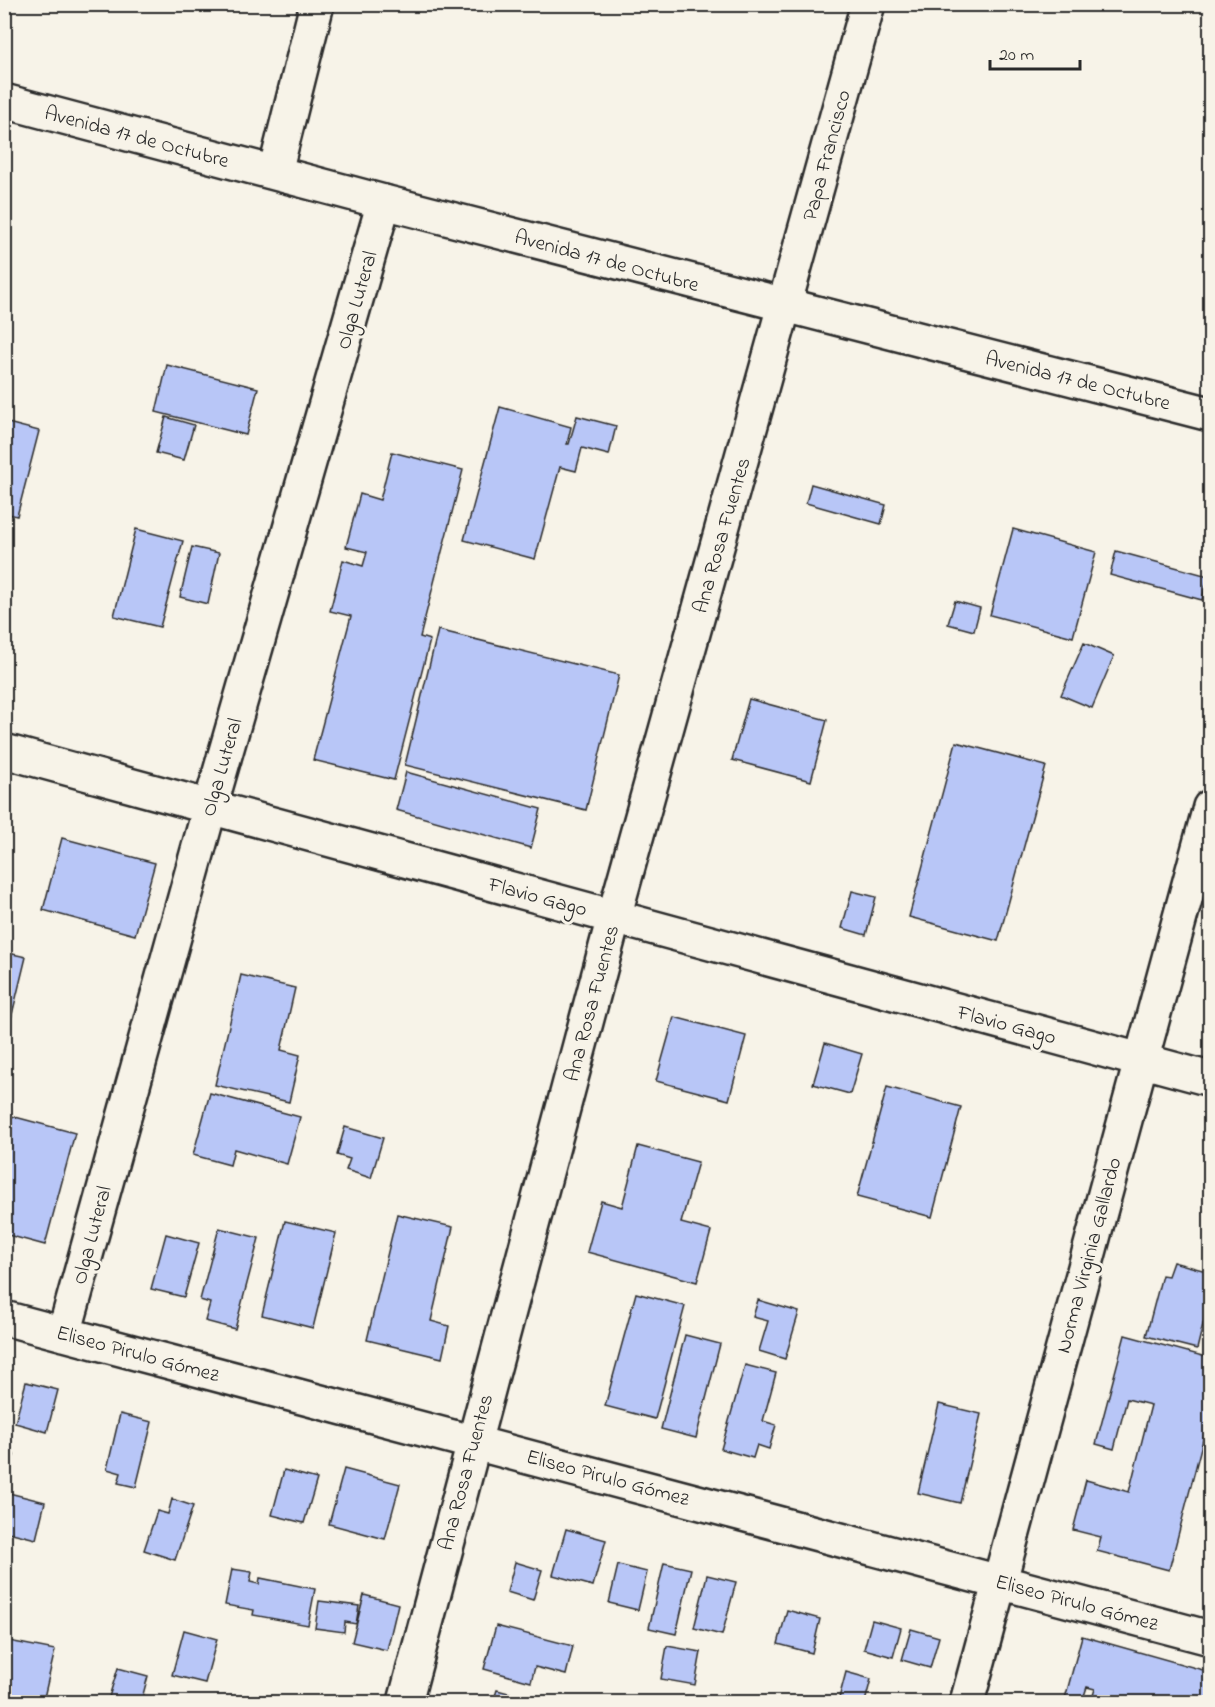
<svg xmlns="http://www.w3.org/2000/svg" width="1215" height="1707" viewBox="0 0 1215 1707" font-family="'Indie Flower',sans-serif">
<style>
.building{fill:#b8c6f7;stroke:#2b2b2b;stroke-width:1.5}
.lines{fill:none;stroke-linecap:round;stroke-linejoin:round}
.street-casing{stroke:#2b2b2b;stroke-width:38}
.secondary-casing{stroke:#2b2b2b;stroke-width:38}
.street{stroke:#f7f3e8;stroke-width:33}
.secondary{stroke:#f7f3e8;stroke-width:33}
.labels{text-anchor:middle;stroke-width:6;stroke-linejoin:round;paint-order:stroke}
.street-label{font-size:21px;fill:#2b2b2b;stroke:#f7f3e8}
</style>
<rect width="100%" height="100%" fill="#f7f3e8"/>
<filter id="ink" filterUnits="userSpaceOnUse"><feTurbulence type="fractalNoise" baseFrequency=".0167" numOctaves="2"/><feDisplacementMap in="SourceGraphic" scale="12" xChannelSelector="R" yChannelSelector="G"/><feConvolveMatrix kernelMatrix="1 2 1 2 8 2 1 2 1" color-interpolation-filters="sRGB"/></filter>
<g filter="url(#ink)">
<!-- building -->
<path class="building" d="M167,365L258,388L246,435L156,412Z
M500,407L571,427L567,444H569L577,416L616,426L609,455L582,448L576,471L560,467L535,559L464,540Z
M166,417L194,425L184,460L156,453Z
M4,422L39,431L17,516L4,513Z
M392,452L463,470L420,637L430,640L394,780L313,760L351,616L330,611L343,560L363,566L367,552L346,547L360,494L380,500Z
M811,484L886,505L881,524L806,503Z
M136,529L183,541L160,627L114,616Z
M1013,529L1096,552L1073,637L990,615Z
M192,547L219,553L208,604L180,597Z
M1116,551L1208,576L1202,600L1110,575Z
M955,601L980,608L974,631L948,624Z
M438,630L619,675L586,810L405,765Z
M1084,643L1114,656L1092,708L1061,695Z
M749,699L827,720L811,781L732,760Z
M956,742L1046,766L998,941L909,917Z
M406,772L541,809L531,848L396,810Z
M62,838L155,863L135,935L43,910Z
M852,891L876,897L866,935L842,928Z
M4,952L26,957L10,1023L4,1022Z
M241,975L295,988L281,1050L300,1055L289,1102L215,1085Z
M674,1017L746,1036L729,1100L656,1081Z
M825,1043L862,1054L850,1094L813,1084Z
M887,1087L961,1107L932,1217L857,1197Z
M210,1093L300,1117L287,1164L234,1149L230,1165L193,1155Z
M4,1114L75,1133L45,1245L4,1234Z
M345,1127L383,1138L371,1178L346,1170L350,1159L337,1155Z
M638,1146L698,1162L681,1223L711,1231L697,1282L587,1252L601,1201L622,1207Z
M397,1214L453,1227L431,1321L449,1326L442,1358L367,1340Z
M285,1221L336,1233L313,1328L262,1315Z
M219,1228L259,1238L235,1329L205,1321L210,1303L200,1300Z
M166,1234L199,1243L184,1297L151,1289Z
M1173,1262L1210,1272V1296L1197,1349L1146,1336L1162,1275L1168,1276Z
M636,1293L685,1306L655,1419L605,1406Z
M758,1300L799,1312L785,1359L759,1351L768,1321L753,1317Z
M685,1335L720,1344L696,1438L661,1429Z
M1125,1335L1210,1358V1413L1169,1570L1097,1551L1101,1537L1073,1530L1086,1480L1129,1492L1151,1405L1127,1399L1114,1449L1096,1444Z
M745,1365L776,1373L763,1421L776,1425L769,1449L757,1445L753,1458L721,1449Z
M26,1382L58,1390L47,1432L15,1423Z
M939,1404L981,1414L960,1503L918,1493Z
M120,1414L152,1422L136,1487L118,1483L121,1473L107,1469Z
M4,1453L14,1455L6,1482H4Z
M344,1469L400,1484L385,1539L329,1524Z
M284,1470L317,1479L304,1523L272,1515Z
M9,1493L45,1502L36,1539L4,1531V1513Z
M172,1499L193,1506L175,1560L144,1550L157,1511L168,1514Z
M566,1529L606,1540L593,1586L553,1575Z
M515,1562L542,1570L533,1600L507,1592Z
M664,1563L691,1569L676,1634L649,1628Z
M618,1565L647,1572L638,1610L609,1603Z
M232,1569L252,1572L250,1582L259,1584L260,1578L315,1589L308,1625L253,1615L254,1610L225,1605Z
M707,1575L736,1582L722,1635L694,1628Z
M364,1595L398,1604L387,1650L352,1642Z
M319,1601L359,1606L356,1624L345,1622L344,1632L315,1628Z
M787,1610L820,1619L812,1653L778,1644Z
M872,1620L901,1628L893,1657L864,1649Z
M496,1626L573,1646L566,1675L535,1667L531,1682L484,1669Z
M911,1629L939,1637L930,1668L902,1660Z
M184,1630L217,1639L205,1683L172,1675Z
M1082,1636L1210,1672V1702H1091L1095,1689L1087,1687L1082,1702H1064Z
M4,1640L55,1650L43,1702H4Z
M667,1646L701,1652L695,1685L661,1679Z
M118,1668L148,1676L141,1702L109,1697Z
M846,1672L871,1679L865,1702H838Z
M497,1690L542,1702H493Z"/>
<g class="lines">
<defs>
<path id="street" d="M275,172L317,4
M4,751L1210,1079
M4,1318L1210,1638
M64,1334L210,807L384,202
M405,1702L614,917L868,4
M967,1702L1210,807"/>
<path id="secondary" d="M4,101L384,202L1210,414"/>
</defs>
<!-- street casing -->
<use href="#street" class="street-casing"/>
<!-- secondary casing -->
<use href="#secondary" class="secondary-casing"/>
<!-- street -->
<use href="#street" class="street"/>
<!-- secondary -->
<use href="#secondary" class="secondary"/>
</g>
</g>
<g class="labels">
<!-- street labels -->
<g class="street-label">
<text transform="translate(137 136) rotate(15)" y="7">Avenida 17 de Octubre</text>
<text transform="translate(826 155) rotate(-75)" y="7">Papa Francisco</text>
<text transform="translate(607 260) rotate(15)" y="7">Avenida 17 de Octubre</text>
<text transform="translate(356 300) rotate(-74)" y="7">Olga Luteral</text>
<text transform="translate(1078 380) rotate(14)" y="7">Avenida 17 de Octubre</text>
<text transform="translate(721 535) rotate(-74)" y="7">Ana Rosa Fuentes</text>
<text transform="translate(221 767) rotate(-74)" y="7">Olga Luteral</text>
<text transform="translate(538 896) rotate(15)" y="7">Flavio Gago</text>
<text transform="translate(591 1003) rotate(-75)" y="7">Ana Rosa Fuentes</text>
<text transform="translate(1007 1024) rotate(15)" y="7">Flavio Gago</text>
<text transform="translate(91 1235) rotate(-75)" y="7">Olga Luteral</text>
<text transform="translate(1088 1255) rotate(-75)" y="7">Norma Virginia Gallardo</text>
<text transform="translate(138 1353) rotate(15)" y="7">Eliseo Pirulo Gómez</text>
<text transform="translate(465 1472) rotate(-75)" y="7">Ana Rosa Fuentes</text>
<text transform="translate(608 1477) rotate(15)" y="7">Eliseo Pirulo Gómez</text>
<text transform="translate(1077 1602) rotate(15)" y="7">Eliseo Pirulo Gómez</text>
</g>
</g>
<!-- margin -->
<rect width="1215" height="1707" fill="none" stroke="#f7f3e8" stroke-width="24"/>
<rect x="12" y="12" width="1191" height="1683" fill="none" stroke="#2b2b2b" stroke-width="2" filter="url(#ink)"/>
<!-- scale -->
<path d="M990 60v9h90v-9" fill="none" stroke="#2b2b2b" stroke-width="3"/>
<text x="999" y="60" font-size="18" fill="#2b2b2b" stroke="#f7f3e8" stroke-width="4.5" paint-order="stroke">20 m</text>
</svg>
